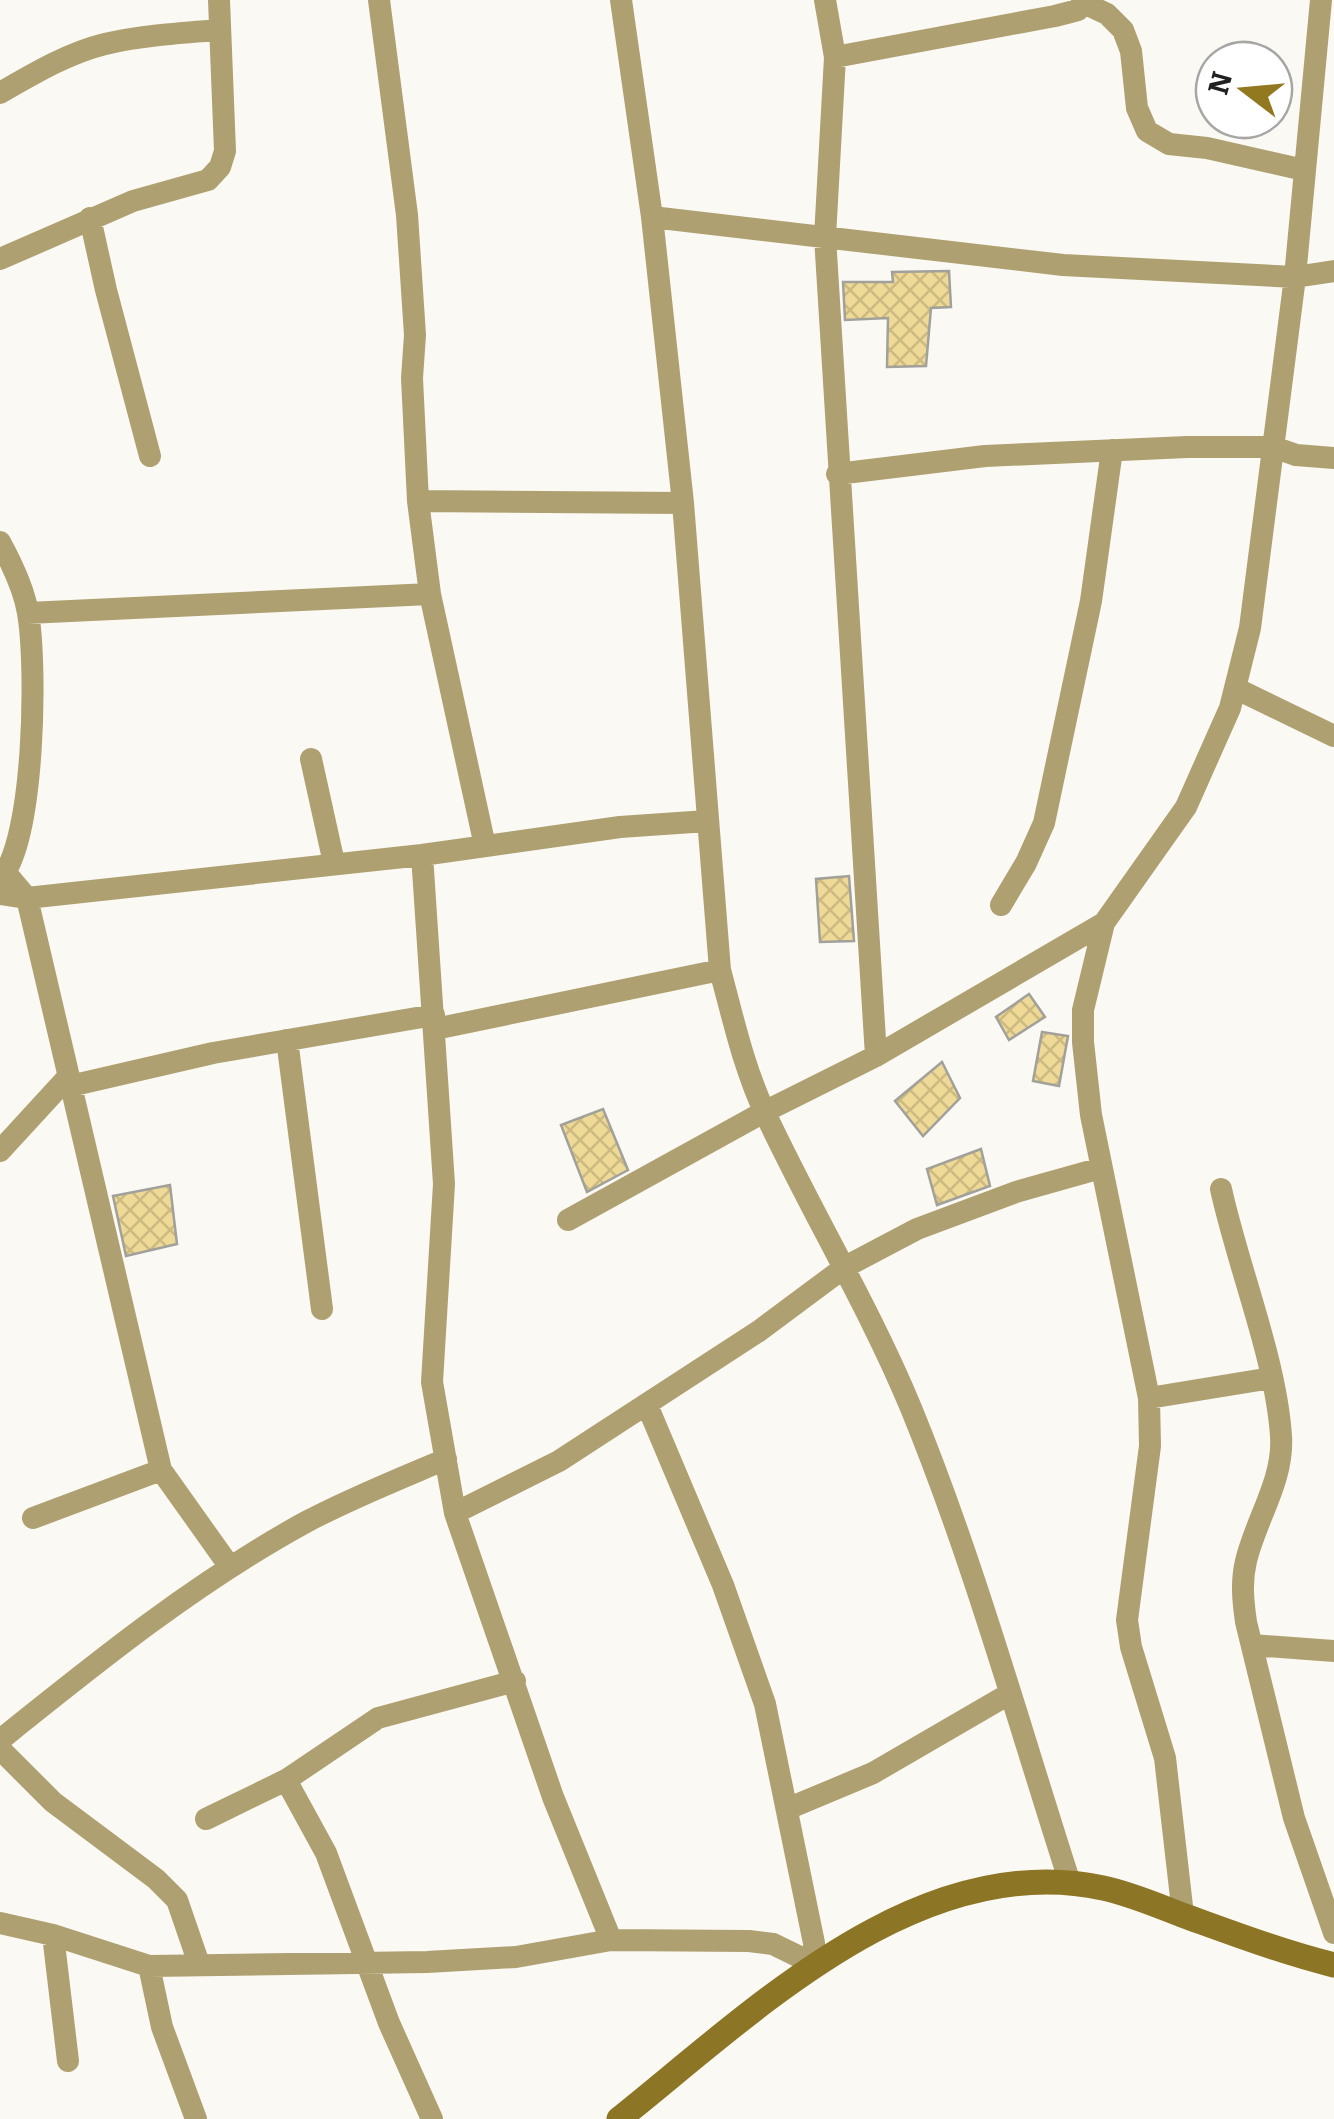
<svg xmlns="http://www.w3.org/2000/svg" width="1334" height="2119" viewBox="0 0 1334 2119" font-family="Bitter,serif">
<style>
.building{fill:url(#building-cross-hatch);stroke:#a1a09a;stroke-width:2.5}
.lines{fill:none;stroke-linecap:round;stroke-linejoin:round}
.street{stroke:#afa071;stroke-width:22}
.secondary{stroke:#8c7524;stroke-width:25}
</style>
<defs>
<pattern id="building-cross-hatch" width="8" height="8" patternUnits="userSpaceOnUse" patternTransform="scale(2.5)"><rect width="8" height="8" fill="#eed996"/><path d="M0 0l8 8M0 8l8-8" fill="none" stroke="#ccba81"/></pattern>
</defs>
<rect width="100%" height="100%" fill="#fbf9f3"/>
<!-- building -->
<path class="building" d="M949,271L951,307L931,308L926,366L887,367L888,318L845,320L843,282H893L892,272Z
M849,876L854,941L820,942L816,879Z
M1029,994L1045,1017L1009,1040L996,1017Z
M1042,1032L1068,1036L1059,1086L1033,1081Z
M942,1062L960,1098L923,1136L895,1101Z
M603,1109L628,1170L587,1192L561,1125Z
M981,1149L990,1186L937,1205L927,1169Z
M170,1185L177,1244L126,1256L113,1196Z"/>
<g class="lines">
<!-- street -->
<path class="street" d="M379,0L407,215L415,335L412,378L418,501L430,594L485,846
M621,0L652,217L683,503L720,970C733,1018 744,1069 766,1115C812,1213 869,1307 911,1408C974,1562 1019,1725 1070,1883
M825,0L835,57L825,237L876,1056
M1084,3L1107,14L1123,30L1131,51L1137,108L1147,131L1169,144L1207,148L1304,170
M835,57L1055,16L1078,10L1084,0
M0,93C33,74 68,53 105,44C143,35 182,33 220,30
M652,217L1063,265L1295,277L1334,271
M90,218L106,290L150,456
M0,259L133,201L208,180L220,167L225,151L219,0
M837,474L985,456L1187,447H1273L1296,455L1334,458
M418,501L683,503
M0,542C12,564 24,589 28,613C37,666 35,841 0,879
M28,613L430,594
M1235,688L1334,736
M311,759L334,863
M422,855L444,1184L432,1382L455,1513L553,1797L611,1940
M6,873L27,898L422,855L620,827L707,821
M0,894L27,898L161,1470L230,1567
M1001,905L1026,863L1044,823L1091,601L1112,450
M435,1029L720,970
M287,1040L322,1309
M70,1086L213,1053L434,1015
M0,1151L68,1077
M1221,1189C1238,1267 1276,1359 1281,1436C1284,1480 1256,1519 1246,1561C1241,1582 1243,1601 1246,1622L1294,1818L1334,1933
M568,1220L764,1112L876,1056L1104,923
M1149,1398L1271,1378
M455,1513L559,1461L759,1331L845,1267L917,1229L1016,1192L1101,1168
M33,1518L161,1470
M1252,1645L1334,1651
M0,1740C97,1662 196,1582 306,1522C351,1498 399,1479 446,1459
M0,1749L53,1802L156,1879L177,1900L199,1964
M286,1780L326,1853L389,2023L432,2119
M787,1809L873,1773L1009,1694
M206,1819L286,1780L378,1718L515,1681
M1183,1915L1165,1758L1131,1647L1127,1620L1150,1446L1149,1398L1091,1115L1083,1042V1010L1104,923L1186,807L1230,708L1250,628L1295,277L1321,0
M0,1923L53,1935L149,1966L427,1962L516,1957L611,1940L749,1941L773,1944L814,1964V1943L765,1704L723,1585L647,1405
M53,1935L68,2061
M149,1966L162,2027L196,2119"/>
<!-- secondary -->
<path class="secondary" d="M619,2119C752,2013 918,1848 1103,1888C1131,1894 1156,1905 1182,1915C1232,1933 1282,1952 1334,1965"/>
</g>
<!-- north arrow -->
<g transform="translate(1244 90) rotate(286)"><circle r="48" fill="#ffffff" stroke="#a7a6a5" stroke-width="2.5"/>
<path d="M0-8L18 38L0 25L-18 38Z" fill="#927920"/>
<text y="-15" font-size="28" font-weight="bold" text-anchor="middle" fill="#22211f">N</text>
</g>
</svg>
